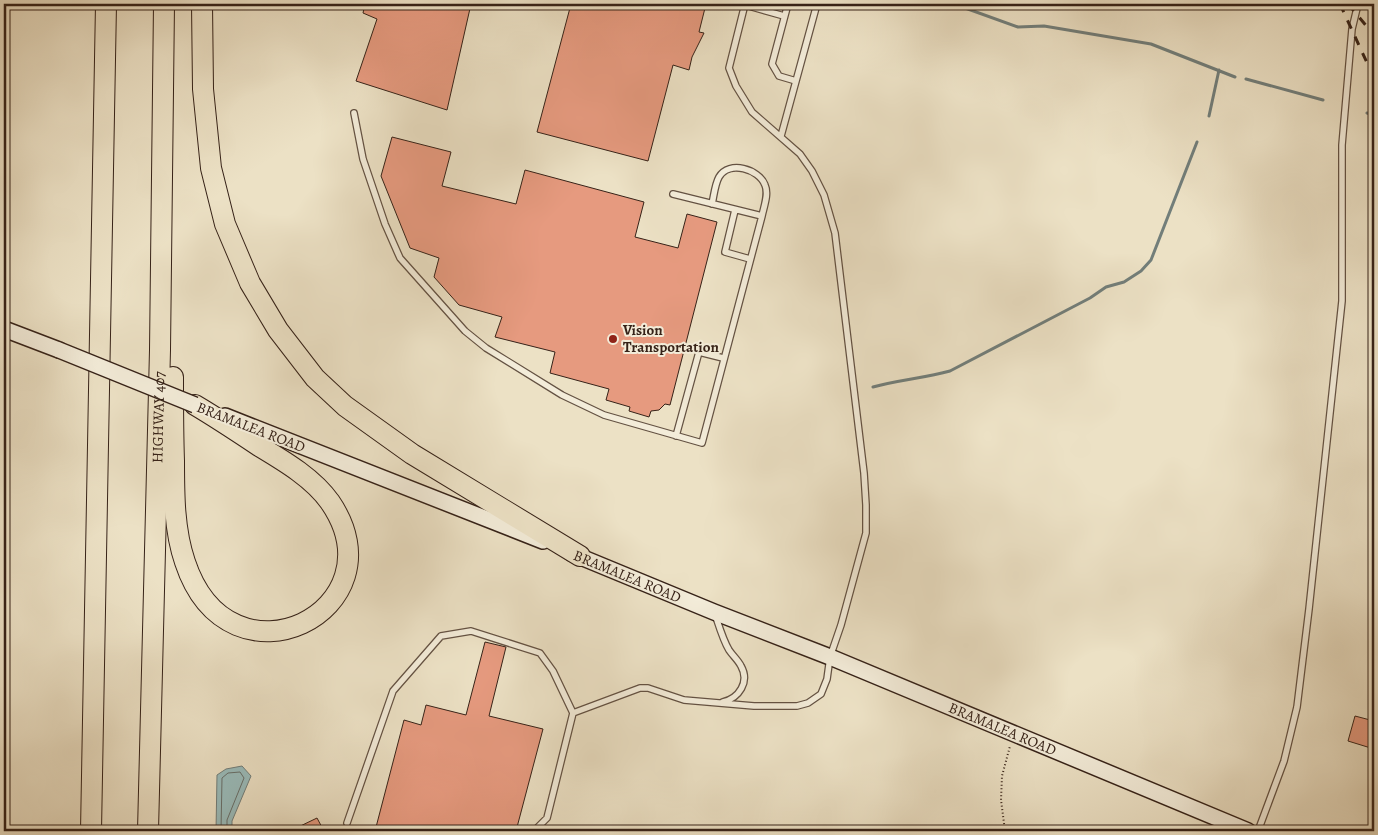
<svg xmlns="http://www.w3.org/2000/svg" width="1378" height="835" viewBox="0 0 1378 835" font-family="Alegreya,serif">
<style>
.water{fill:#9abcbb;stroke:#727e7a}
.lines{fill:none;stroke-linecap:round;stroke-linejoin:round}
.shore{stroke:#686f6a;stroke-width:1}
.stream{stroke:#727e7a;stroke-width:3}
.building{fill:#e69a7f;stroke:#362218}
.service-casing{stroke:#645243;stroke-width:8}
.secondary-casing{stroke:#362218;stroke-width:18}
.motorway-casing{stroke:#362218;stroke-width:22}
.path{stroke:#362218;stroke-width:2;stroke-dasharray:1 2.5;stroke-linecap:butt}
.service{stroke:#f3ecd9;stroke-width:5.5}
.secondary{stroke:#f3ecd9;stroke-width:15}
.motorway{stroke:#ece1c5;stroke-width:20}
.rail{stroke:#362218;stroke-width:3;stroke-dasharray:9 9;stroke-linecap:butt}
.secondary-bridge-casing{stroke:#362218;stroke-width:18;stroke-linecap:butt}
.secondary-bridge{stroke:#f3ecd9;stroke-width:15}
.poi-dot{fill:#8f2418;stroke:#f3ecd9;stroke-width:2}
.labels{text-anchor:middle;stroke-width:4;stroke-linejoin:round;paint-order:stroke}
.poi-label{font-size:15px;font-weight:bold;fill:#362218;stroke:#f3ecd9;text-anchor:start}
.street-label{font-size:15px;fill:#362218;stroke:#f3ecd9}
</style>
<rect width="100%" height="100%" fill="#ece1c5"/>
<filter id="stains"><feTurbulence type="fractalNoise" baseFrequency=".004" numOctaves="4"/><feColorMatrix values="0 0 0 0 .2 0 0 0 0 .09 0 0 0 0 .02 0 0 0 .5 -.17"/></filter>
<radialGradient id="worn" r=".72"><stop offset=".6" stop-color="#630" stop-opacity="0"/><stop offset="1" stop-color="#630" stop-opacity=".3"/></radialGradient>
<!-- water -->
<path class="water" d="M242,766L251,776L232,821V831H216L217,775L226,769Z"/>
<g class="lines">
<!-- shore -->
<path class="shore" d="M221,831L222,778L228,773L240,772L244,778L227,820V831"/>
<!-- stream -->
<path class="stream" d="M954,4L1018,27L1044,26L1151,44L1235,77
M1246,79L1323,100
M1367,113L1374,115
M1209,116L1219,70
M873,387C898,380 925,378 950,371L1090,298L1106,287L1124,282L1141,271L1151,260L1197,142"/>
</g>
<!-- building -->
<path class="building" d="M365,4H471L447,110L356,81L377,19L363,13Z
M571,4H706L699,32L704,33L692,57L689,70L673,65L648,161L537,132Z
M392,137L451,152L442,186L516,204L525,170L644,202L635,237L678,248L687,214L717,222L670,405L665,404L659,410L651,411L649,417L629,411L630,407L606,400L609,389L550,373L555,352L495,337L502,317L459,305L434,277L439,258L410,248L381,176Z
M485,642L506,647L489,716L543,729L516,831H375L404,720L421,725L426,705L466,715Z
M1355,716L1374,721V749L1348,741Z
M317,818L324,831H290Z"/>
<g class="lines">
<defs>
<path id="service" d="M788,4L772,64L779,76L796,81
M745,5L784,16
M354,113L363,159L385,224L400,258L465,331L486,348L562,395L604,415L702,443L762,216L673,194
M781,136L817,4
M712,204C714,195 715,184 719,177C729,160 759,169 765,185C769,194 764,206 762,216
M735,210L725,252L750,259
M676,436L699,352L723,358
M715,614C719,626 723,640 729,650C733,656 738,660 741,666C750,682 739,698 723,702
M573,713L640,688H648L684,700L754,706H797L808,703L821,694L827,679L830,657L841,625L866,533V505L864,473L835,233L824,195L812,171L800,154L752,112L736,86L729,68L745,4
M347,823L393,691L441,636L471,631L540,653L553,671L573,713L547,818L534,831
M1258,831L1284,761L1297,707L1309,609L1342,301V145L1352,29L1358,4"/>
<g id="secondary">
<path d="M4,329L59,350"/>
<path d="M225,416L543,541"/>
<path id="s1" d="M571,553L714,612L830,657L1248,831"/>
</g>
<g id="motorway">
<path d="M202,4L203,89L211,168L225,224L250,283L278,330L315,378L345,406L412,454L580,556"/>
<path d="M173,377C173,405 173,433 174,461C174,494 174,530 185,562C230,698 404,610 330,502C313,478 284,461 259,446C238,432 217,418 195,405"/>
<path d="M91,831L106,4"/>
<path id="s2" d="M148,831L160,350L164,4"/>
</g>
</defs>
<!-- service casing -->
<use href="#service" class="service-casing"/>
<!-- secondary casing -->
<use href="#secondary" class="secondary-casing"/>
<!-- motorway casing -->
<use href="#motorway" class="motorway-casing"/>
<!-- path -->
<path class="path" d="M1005,831L1001,800L1002,776L1010,746"/>
<!-- service -->
<use href="#service" class="service"/>
<!-- secondary -->
<use href="#secondary" class="secondary"/>
<!-- motorway -->
<use href="#motorway" class="motorway"/>
<!-- rail -->
<path class="rail" d="M1340,4L1374,78
M1348,4L1374,35"/>
<defs>
<path id="secondary-bridge" d="M59,350L195,405"/>
</defs>
<!-- secondary-bridge casing -->
<use href="#secondary-bridge" class="secondary-bridge-casing"/>
<!-- secondary-bridge -->
<use href="#secondary-bridge" class="secondary-bridge"/>
</g>
<!-- markers -->
<circle class="poi-dot" cx="613" cy="339" r="5"/>
<g class="labels">
<!-- poi labels -->
<g class="poi-label">
<text x="623" y="335">Vision<tspan x="623" dy="17">Transportation</tspan></text>
</g>
<!-- street labels -->
<g class="street-label">
<text dy="5" stroke="none"><textPath href="#s2" startOffset="414">HIGHWAY 407</textPath></text>
<text transform="translate(251 427) rotate(21)" y="5">BRAMALEA ROAD</text>
<text dy="5" stroke="none"><textPath href="#s1" startOffset="61">BRAMALEA ROAD</textPath></text>
<text dy="5" stroke="none"><textPath href="#s1" startOffset="466">BRAMALEA ROAD</textPath></text>
</g>
</g>
<!-- margin -->
<rect width="1378" height="835" fill="none" stroke="#ece1c5" stroke-width="20"/>
<rect x="5" y="5" width="1368" height="825" fill="none" stroke="#362218" stroke-width="2.5"/>
<rect x="10" y="10" width="1358" height="815" fill="none" stroke="#362218"/>
<rect width="100%" height="100%" filter="url(#stains)"/>
<rect width="100%" height="100%" fill="url(#worn)"/>
</svg>
